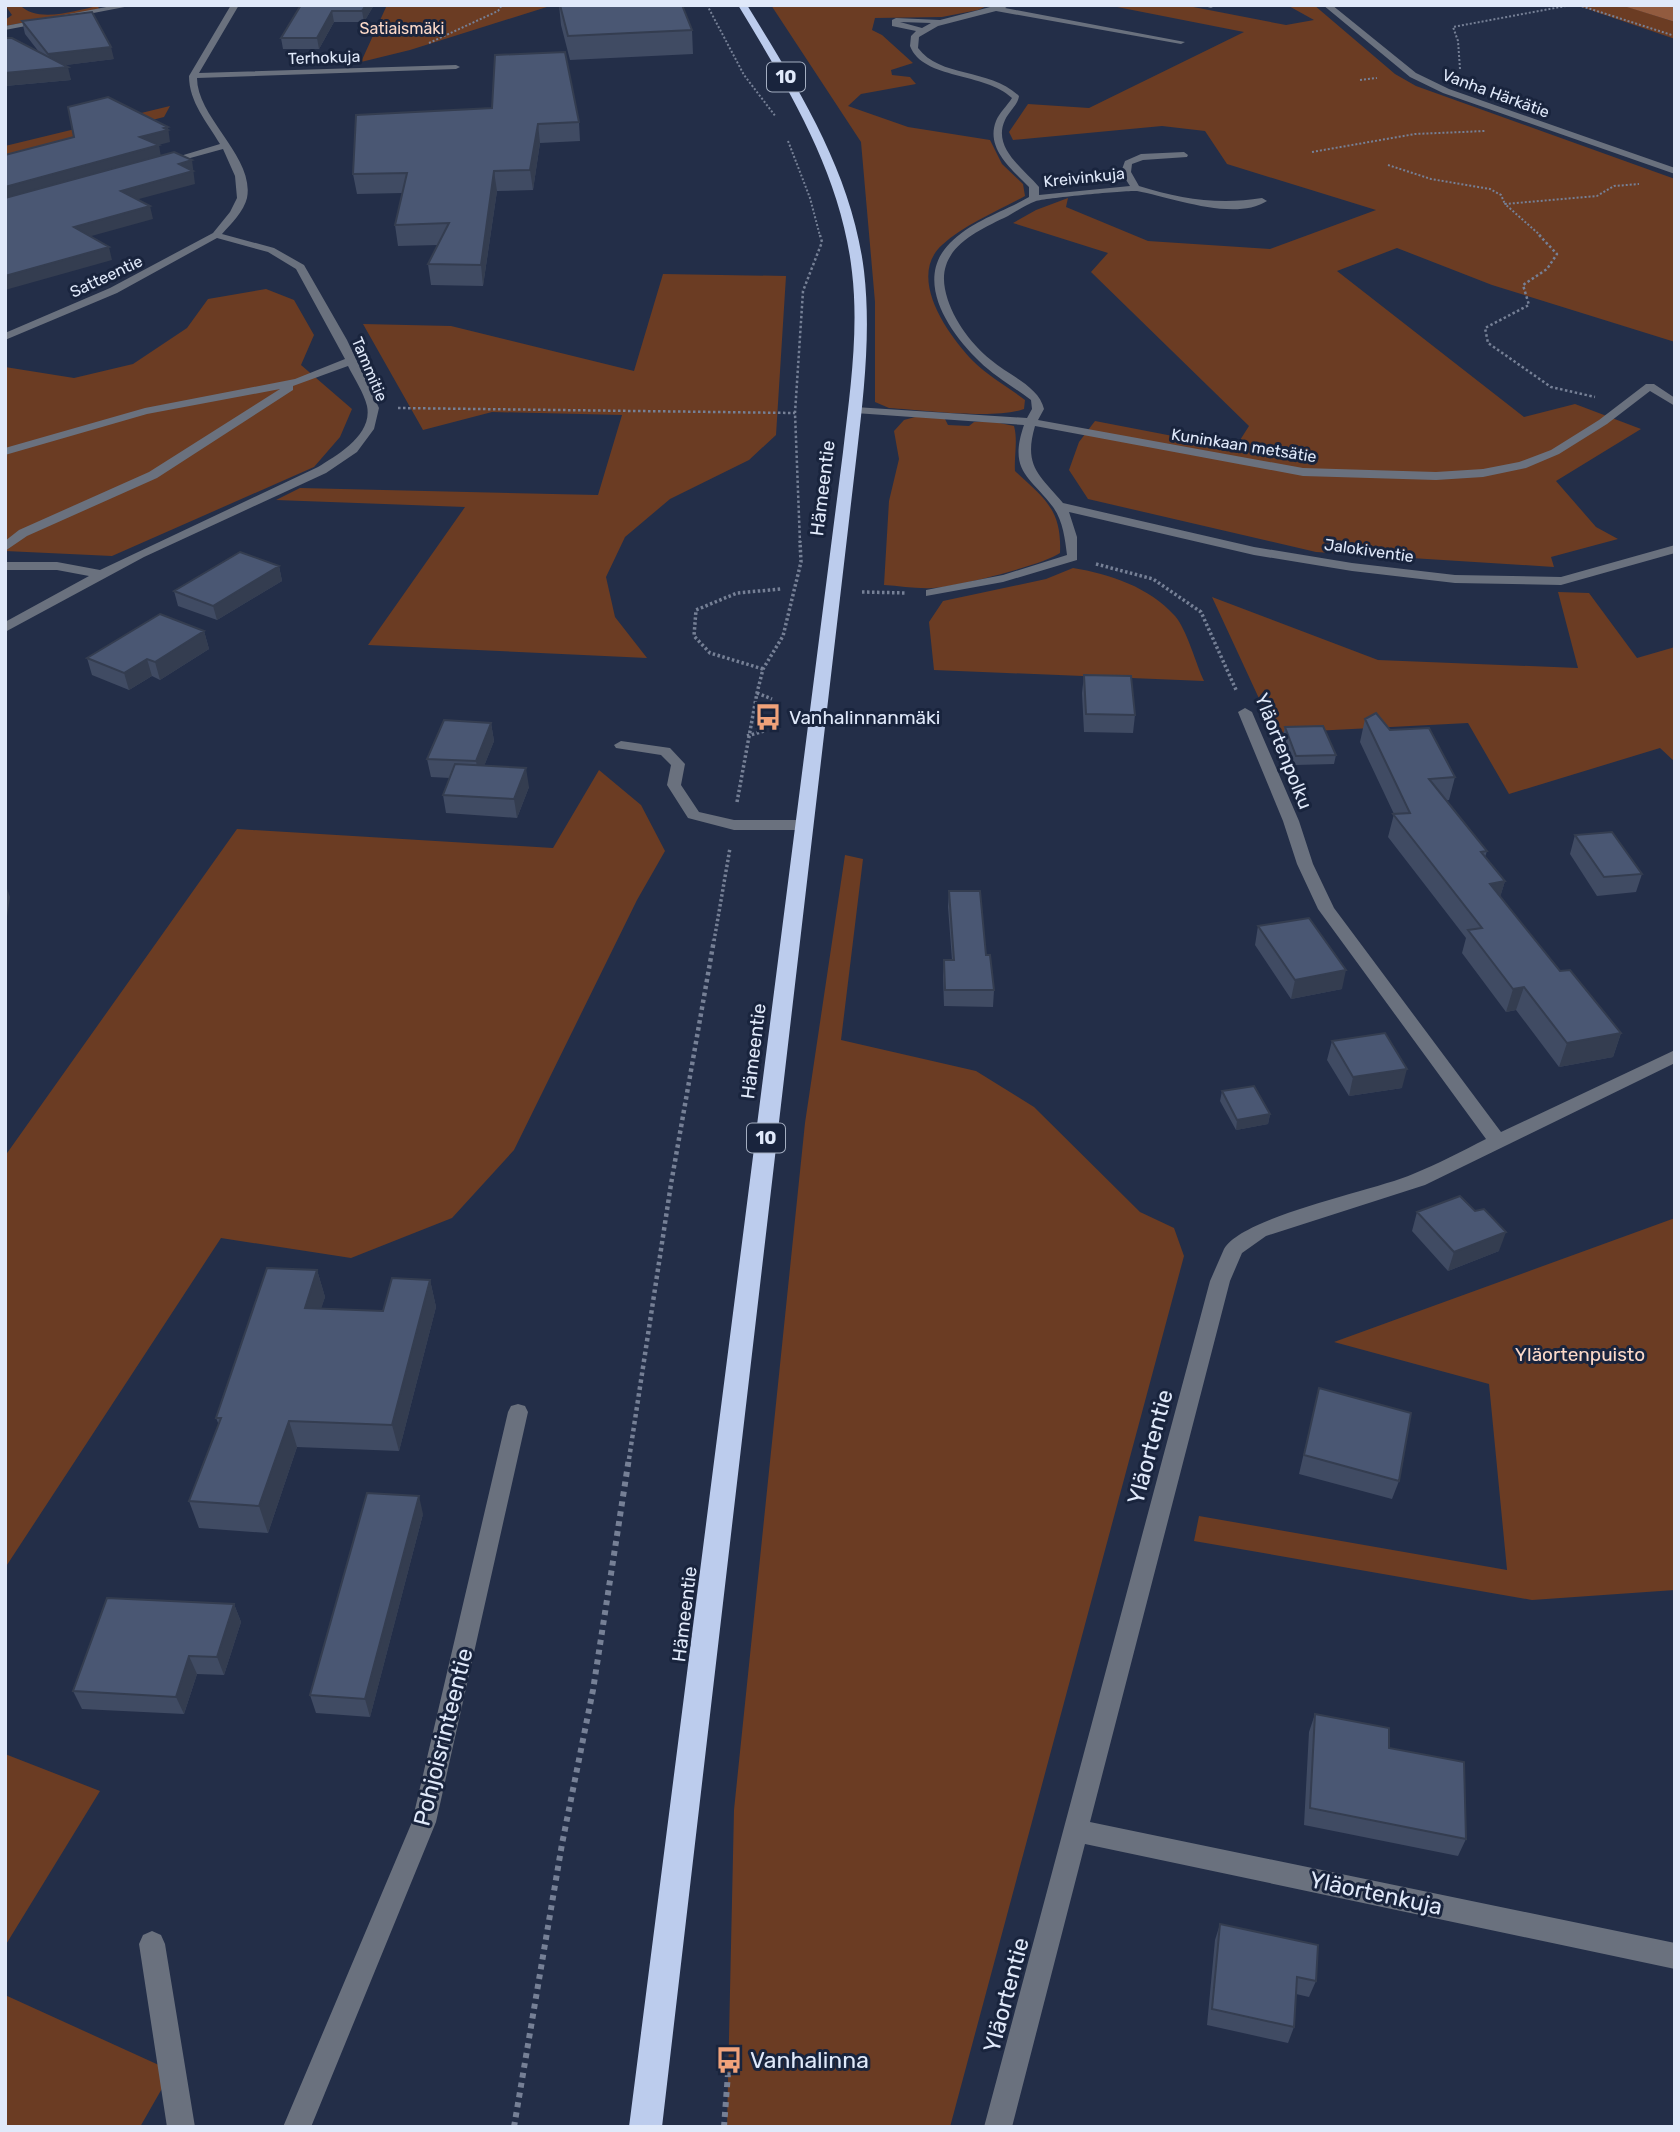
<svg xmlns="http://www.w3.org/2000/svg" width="1680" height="2132" viewBox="0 0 1680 2132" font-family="Rubik,sans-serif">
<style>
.green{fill:#6b3c23}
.water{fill:#925b3f}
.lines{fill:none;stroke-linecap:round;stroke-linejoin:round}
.path-far4{stroke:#768096;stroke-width:2;stroke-dasharray:2 2;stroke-linecap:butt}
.path-far3{stroke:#768096;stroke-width:2.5;stroke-dasharray:2.5 2.5;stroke-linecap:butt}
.path-far2{stroke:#768096;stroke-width:3.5;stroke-dasharray:2.5 2.5;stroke-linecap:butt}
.path-far1{stroke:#768096;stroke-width:4.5;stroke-dasharray:3.5 3.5;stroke-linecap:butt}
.path{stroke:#768096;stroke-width:6;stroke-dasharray:5 5;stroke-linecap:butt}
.minor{fill:#6a717e;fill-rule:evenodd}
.highway{fill:#bccced;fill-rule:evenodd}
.wall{fill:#404b63}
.shaded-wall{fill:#343d50}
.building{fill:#4a5773;stroke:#343d50;stroke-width:2}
.labels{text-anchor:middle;stroke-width:6;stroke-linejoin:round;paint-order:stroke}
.far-park-label{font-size:16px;fill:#fcd9c8;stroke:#19243d}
.far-street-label{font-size:16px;fill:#e0e9fa;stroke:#19243d}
.shield{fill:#19243d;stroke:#a4aec1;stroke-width:2}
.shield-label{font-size:18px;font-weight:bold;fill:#e0e9fa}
.street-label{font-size:19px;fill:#e0e9fa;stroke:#19243d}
.poi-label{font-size:19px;fill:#e0e9fa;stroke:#19243d;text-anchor:start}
.park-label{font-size:19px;fill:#fcd9c8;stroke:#19243d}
.near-street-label{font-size:23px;fill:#e0e9fa;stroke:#19243d}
.near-poi-label{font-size:23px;fill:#e0e9fa;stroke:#19243d;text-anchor:start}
</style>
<rect width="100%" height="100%" fill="#232e48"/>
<!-- green -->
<path class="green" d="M5,5H20C37,24 77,10 98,6L99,9L5,26V20L12,15Z
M387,5H567L550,6L410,50L361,62Z
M771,5H989L978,10L942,17L875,18L872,30L882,35L913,63L891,70L892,75L910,77L916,84L861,94L848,106L908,127L990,140L1002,164L1023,184L1025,196C998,211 965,224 942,245C907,277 947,334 973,361C988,376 1008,387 1025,400L1024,409C994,420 924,410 889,408L875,402V302L861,142Z
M1107,5H1183L1286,25L1314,20L1287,5H1314L1395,74L1416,86L1675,179V342L1492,285L1397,248L1337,271L1524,417L1575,404L1641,429L1556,481L1596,527L1618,539L1551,557L1554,567L1316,552L1088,499L1069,470L1079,442L1095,421L1235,448L1249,426L1091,272L1108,253L1013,223L1036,210L1068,198L1066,207L1148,241L1270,249L1376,210L1227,164L1205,131L1162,126L1013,140L1009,132L1028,104L1089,108L1244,32Z
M1576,5H1622L1675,22V39Z
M170,106L164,117L5,157V146Z
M663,274L786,276L776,435L749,460L670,499L625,537L606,577L615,617L647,658L368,645L465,507L276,500L300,488L598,495L622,415L492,412L423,430L363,324L451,326L634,371Z
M266,289L294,300L314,335L301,365L352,409L340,437L314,467L112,556L5,551V367L74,378L133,364L187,328L208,299Z
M919,416L945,419L948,425L969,426L974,422L990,421L1014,426C1018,440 1014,456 1015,471C1044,498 1062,509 1060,553C1043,565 956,587 933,588C917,589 900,586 884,585L889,501L899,459L894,431L904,420Z
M1073,568C1110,574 1149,587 1175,616C1187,630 1196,664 1204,681L934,670L929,622L943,601L1046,579Z
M1558,592L1589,593L1637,658L1675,647V762L1660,748L1509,794L1468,723L1275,733L1212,597L1378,660L1578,668Z
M599,770L641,805L665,851L637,900L514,1150L452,1218L351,1258L221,1238L5,1568V1156L237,829L553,848Z
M845,855L863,859L841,1040L976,1071L1034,1107L1140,1212L1174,1228L1184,1256L950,2127H727L734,1810L805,1123Z
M1675,1218V1590L1532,1600L1194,1541L1199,1516L1507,1570L1489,1384L1334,1342Z
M5,1754L100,1791L5,1946Z
M5,1995L172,2071L140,2127H5Z"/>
<!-- water -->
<path class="water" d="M1622,5H1675V22L1627,7Z"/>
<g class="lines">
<!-- path-far4 -->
<path class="path-far4" d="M707,5L744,75L776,117
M1578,5L1675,36
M429,43L498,11L502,5
M1460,69L1458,41L1453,27L1571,5
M1360,80L1377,78
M788,141L810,198L820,236
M1312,152L1415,134L1485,131
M1388,165L1431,179L1490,189L1501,195L1505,204
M1541,236L1505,204L1597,196L1614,186L1639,184"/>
<!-- path-far3 -->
<path class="path-far3" d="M1539,235L1557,254L1547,269L1523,285L1529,305L1485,328L1488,343L1551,387L1595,397
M398,408L795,413
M800,543L795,413L803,291L822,242L820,235"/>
<!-- path-far2 -->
<path class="path-far2" d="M1096,564L1153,579L1201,612L1237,692
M862,592L907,593
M763,669L710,653L694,636L696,610L737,593L781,589
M757,693L772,699
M747,736L764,731
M737,802L757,693L763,669L783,636L801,562L800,541
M714,941L730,848"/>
<!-- path-far1 -->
<path class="path-far1" d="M629,1459L671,1184L714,940"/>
<!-- path -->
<path class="path" d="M514,2127L562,1844L593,1690L629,1458
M724,2127L729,2060"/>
<!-- minor -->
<path class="minor" d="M117,5H135L5,30V26Z
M231,5H239L199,73L456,65L460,67L456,69L197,78C197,118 255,157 247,198C244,211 231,224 222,234L274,248L304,265L347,340L379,408L374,429L357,452L326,473L144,557L5,632V622L89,576L57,570H5V562H57L100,570L318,467C337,455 373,435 367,406C364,393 354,378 348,366L293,386V390L157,478L27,536L5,551V541L19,530L149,472L280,389L147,414L5,455V448L145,408L295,379L345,359L296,269L268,252L217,238L117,293L5,340V333L110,288L213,233L230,212L237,198L235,176L223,149L161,166L157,163L220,144C207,122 189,102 189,76Z
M998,5H1010L1005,8L1185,42L1181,44L996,11L938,26L919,37L918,48C940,78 990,68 1019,96C1018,105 1009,111 1005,120C992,148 1023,168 1039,187V195L1130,186L1121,172L1125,161L1141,154L1184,152L1188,155L1187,157L1143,160L1132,164L1131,172L1139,186C1180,199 1219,205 1262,198L1267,201C1234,222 1171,197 1137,191C1128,190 1045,198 1036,201C1027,204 1017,211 1008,216C977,231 937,248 945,289C950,316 970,343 991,360C1008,375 1039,386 1044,409L1038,420L1303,468L1436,472L1483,469L1519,462L1551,450L1599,420L1646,384H1654L1675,398V406L1650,391L1607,424L1559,454L1526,468L1483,477L1436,480L1303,476L1035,426C1023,467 1040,475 1063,503L1254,547L1352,563L1455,575L1561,577L1675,545V553L1561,585L1455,583L1352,571L1254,555L1069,512L1077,537V560L1003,582L926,596V590L1003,575L1067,555C1065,539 1063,521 1053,507C1030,476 1008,472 1024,425L855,413L849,410L855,407L1027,418L1032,409L1031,400C1014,387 994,376 979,361C949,332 913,280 950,243C971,221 1003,212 1029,197V187C1013,170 985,149 996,121C999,113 1007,106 1012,98C985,72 923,80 910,46L911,36L916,31L892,26V20L896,18L940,20ZM900,22L931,23L922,28Z
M1201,5H1214L1215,6L1211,8Z
M1323,5H1332L1416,73L1449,89L1675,168V174L1443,93L1410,77Z
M1245,708L1252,712L1299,821L1313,864L1334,908L1501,1132L1675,1050V1063L1425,1185L1266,1236L1242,1253L1230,1281L1090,1822L1675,1943V1969L1085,1844L1012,2127H984L1210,1281L1224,1249C1243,1216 1374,1191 1413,1174C1438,1164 1462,1151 1486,1139L1318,909L1297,864L1283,821L1238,712Z
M621,741L670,748L685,764L681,785L699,812L734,820H803L811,825L803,830H734L688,818L667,785L671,765L661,755L616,748L614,745Z
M518,1404L525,1406L528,1412L436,1822L311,2127H283L412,1822L508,1412L511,1406Z
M152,1931L161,1935L165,1944L195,2127H167L139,1944L143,1935Z"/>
<!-- highway -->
<path class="highway" d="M738,5H747C798,88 852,172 864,271C871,331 864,392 857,452L662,2127H629L843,452C850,392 859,331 852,272C841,173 788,88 738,5Z"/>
</g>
<!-- wall -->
<path class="wall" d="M301,5H374L364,22H334L319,49H283L281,38Z
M559,5H682L692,30L693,54L570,60L561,25Z
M22,21L114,59L65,65L71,80L5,86V38L39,52L25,34Z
M356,115L579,122L580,141L540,143L533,190L497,191L483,286L431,285L428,264L438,245L398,246L395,225L402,193L357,194L353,174Z
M279,566L282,581L217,620L178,606L174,591Z
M204,631L209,649L160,680L152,676L129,690L92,675L87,658Z
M1084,675L1135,715L1133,733L1084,732L1082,693Z
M1365,719L1390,730L1455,777L1449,800H1446L1487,851L1485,857L1505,881L1500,897L1560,971L1621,1033L1613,1057L1559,1067L1516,1010L1506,1012L1462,953L1466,938L1388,837L1394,814L1360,742Z
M491,723L494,741L484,766L529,787L517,818L446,813L443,795L450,778L431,777L427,759Z
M1285,727L1336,755L1334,764L1295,765L1283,736Z
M1575,835L1642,874L1636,892L1597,896L1570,854Z
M949,891L986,955L994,990L993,1007L944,1006L943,976L944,960H952L948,907Z
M1258,926L1342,989L1291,999L1255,945Z
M1332,1041L1402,1088L1349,1096L1327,1060Z
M1222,1091L1270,1114L1268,1124L1236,1130L1220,1101Z
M1417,1212L1499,1251L1448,1271L1412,1231Z
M317,1270L325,1297L321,1308L383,1311L430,1280L436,1307L399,1451L297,1447L268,1533L199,1528L189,1501L219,1425L216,1418Z
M1319,1388L1399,1481L1392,1499L1299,1474Z
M423,1514L370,1717L316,1713L310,1695Z
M234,1604L241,1622L224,1675L197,1674L184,1714L82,1709L73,1691Z
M1315,1714L1389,1748L1466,1839L1458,1856L1304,1825L1309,1732Z
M1220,1924L1316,1981L1309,1997L1296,1994L1294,2027L1288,2043L1207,2025L1215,1940Z"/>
<!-- shaded-wall -->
<path class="shaded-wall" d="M366,5H374L364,22L362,11Z
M332,11L334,22L319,49L317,38Z
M111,47L114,59L51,67L48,54Z
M68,67L71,80L5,86V73Z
M538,124L540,143L533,190L530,170Z
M168,127L170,142L143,149L140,137Z
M159,145L161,157L5,201V187Z
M192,160L195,184L124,203L121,191L179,164Z
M494,171L497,191L483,286L481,265Z
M150,206L153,219L77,240L74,227Z
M109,247L112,260L5,290V276Z
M279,566L282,581L217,620L213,606Z
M204,631L209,649L160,680L155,662Z
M147,659L152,676L129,690L124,673Z
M491,723L494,741L479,779L476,761Z
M526,768L529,787L517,818L514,799Z
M1505,881L1498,904L1490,884Z
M5,883L10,897L5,930Z
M1346,970L1342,989L1291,999L1295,980Z
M1524,987L1516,1010L1506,1012L1513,989Z
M1621,1033L1613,1057L1559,1067L1567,1043Z
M1407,1069L1402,1088L1349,1096L1353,1077Z
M1270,1114L1268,1124L1236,1130L1237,1120Z
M1506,1232L1499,1251L1448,1271L1454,1252Z
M317,1270L325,1297L313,1335L305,1308Z
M430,1280L436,1307L399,1451L392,1425Z
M289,1421L297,1447L268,1533L259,1506Z
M419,1496L423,1514L370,1717L365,1699Z
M234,1604L241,1622L224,1675L217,1657Z
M189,1656L197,1674L184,1714L176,1697Z"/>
<!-- building -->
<path class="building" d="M301,5H366L362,11H332L317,38H281Z
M560,5H682L692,30L568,36Z
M92,12L111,47L48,54L22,21Z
M5,38H12L68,67L5,73Z
M565,52L579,122L538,124L530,170L494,171L481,265L428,264L449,223L395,225L407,173L353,174L356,115L492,108L495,55Z
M108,97L168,127L164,128L168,130L140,137L159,145L5,187V155L74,137L68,107Z
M174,152L192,160L179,164L193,171L121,191L150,206L74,227L109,247L5,276V198Z
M240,552L279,566L213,606L174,591Z
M160,614L204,631L155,662L147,659L124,673L87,658Z
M1084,675L1131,676L1135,715L1086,714Z
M1376,713L1390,730L1429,728L1455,777L1429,779L1487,851L1481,852L1505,881L1490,884L1560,971L1570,970L1621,1033L1567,1043L1524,987L1513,989L1468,930L1482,928L1393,814L1410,813L1365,719Z
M444,720L491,723L476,761L427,759Z
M1323,726L1336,755L1296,756L1285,727Z
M455,764L526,768L514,799L443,795Z
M1612,832L1642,874L1604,877L1575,835Z
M949,891H980L986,955H990L994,990H945L944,960H954Z
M1309,918L1346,970L1295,980L1258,926Z
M1385,1033L1407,1069L1353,1077L1332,1041Z
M1254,1086L1270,1114L1237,1120L1222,1091Z
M1460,1196L1475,1211L1484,1209L1506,1232L1454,1252L1417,1212Z
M267,1268L317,1270L305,1308L383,1311L392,1278L430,1280L392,1425L289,1421L259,1506L189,1501L221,1418H216Z
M1319,1388L1411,1413L1399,1481L1304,1455Z
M367,1493L419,1496L365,1699L310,1695Z
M107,1598L234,1604L217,1657L189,1656L176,1697L73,1691Z
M1315,1714L1389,1728V1748L1464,1762L1466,1839L1310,1808Z
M1220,1924L1318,1945L1316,1981L1297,1977L1294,2027L1212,2009Z"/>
<!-- icons -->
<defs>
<symbol id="bus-bare" viewBox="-9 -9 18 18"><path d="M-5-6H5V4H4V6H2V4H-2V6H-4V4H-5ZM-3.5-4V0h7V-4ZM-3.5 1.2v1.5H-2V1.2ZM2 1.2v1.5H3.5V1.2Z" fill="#f0a27a" stroke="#19243d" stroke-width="2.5" paint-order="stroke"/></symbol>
</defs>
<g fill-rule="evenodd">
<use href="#bus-bare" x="749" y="698" width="38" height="38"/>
<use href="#bus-bare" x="710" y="2041" width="38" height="38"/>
</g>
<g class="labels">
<!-- far-park labels -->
<g class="far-park-label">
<text x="402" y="34">Satiaismäki</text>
</g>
<!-- far-street labels -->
<g class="far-street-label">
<text transform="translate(324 57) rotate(-2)" y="6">Terhokuja</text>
<text transform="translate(1496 93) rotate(20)" y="6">Vanha Härkätie</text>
<text transform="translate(1084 177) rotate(-6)" y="6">Kreivinkuja</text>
<text transform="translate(106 276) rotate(-25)" y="6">Satteentie</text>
<text transform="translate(370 369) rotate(67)" y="6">Tammitie</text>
<text transform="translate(1244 445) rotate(9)" y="6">Kuninkaan metsätie</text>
<text transform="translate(1369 550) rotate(8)" y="6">Jalokiventie</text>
</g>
<!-- shield labels -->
<g class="shield">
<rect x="767" y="62.5" width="38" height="29" rx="5"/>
<rect x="747" y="1123.5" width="38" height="29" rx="5"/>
</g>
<g class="shield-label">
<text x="786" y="83">10</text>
<text x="766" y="1144">10</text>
</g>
<!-- street labels -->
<g class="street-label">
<text transform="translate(822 488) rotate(-83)" y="7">Hämeentie</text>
<text transform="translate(1284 751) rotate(68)" y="7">Yläortenpolku</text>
<text transform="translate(753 1051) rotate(-83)" y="7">Hämeentie</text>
<text transform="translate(684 1614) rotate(-83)" y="7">Hämeentie</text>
</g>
<!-- poi labels -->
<g class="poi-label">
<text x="789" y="724">Vanhalinnanmäki</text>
</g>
<!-- park labels -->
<g class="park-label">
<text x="1580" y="1361">Yläortenpuisto</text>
</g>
<!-- near-street labels -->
<g class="near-street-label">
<text transform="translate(1150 1447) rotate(-75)" y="8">Yläortentie</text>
<text transform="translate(443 1737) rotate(-76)" y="8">Pohjoisrinteentie</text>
<text transform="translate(1376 1893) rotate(12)" y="8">Yläortenkuja</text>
<text transform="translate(1006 1995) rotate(-75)" y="8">Yläortentie</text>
</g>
<!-- near-poi labels -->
<g class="near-poi-label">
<text x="750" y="2068">Vanhalinna</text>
</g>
</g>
<!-- border -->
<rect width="1680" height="2132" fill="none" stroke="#e0e9fa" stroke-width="14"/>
</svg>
